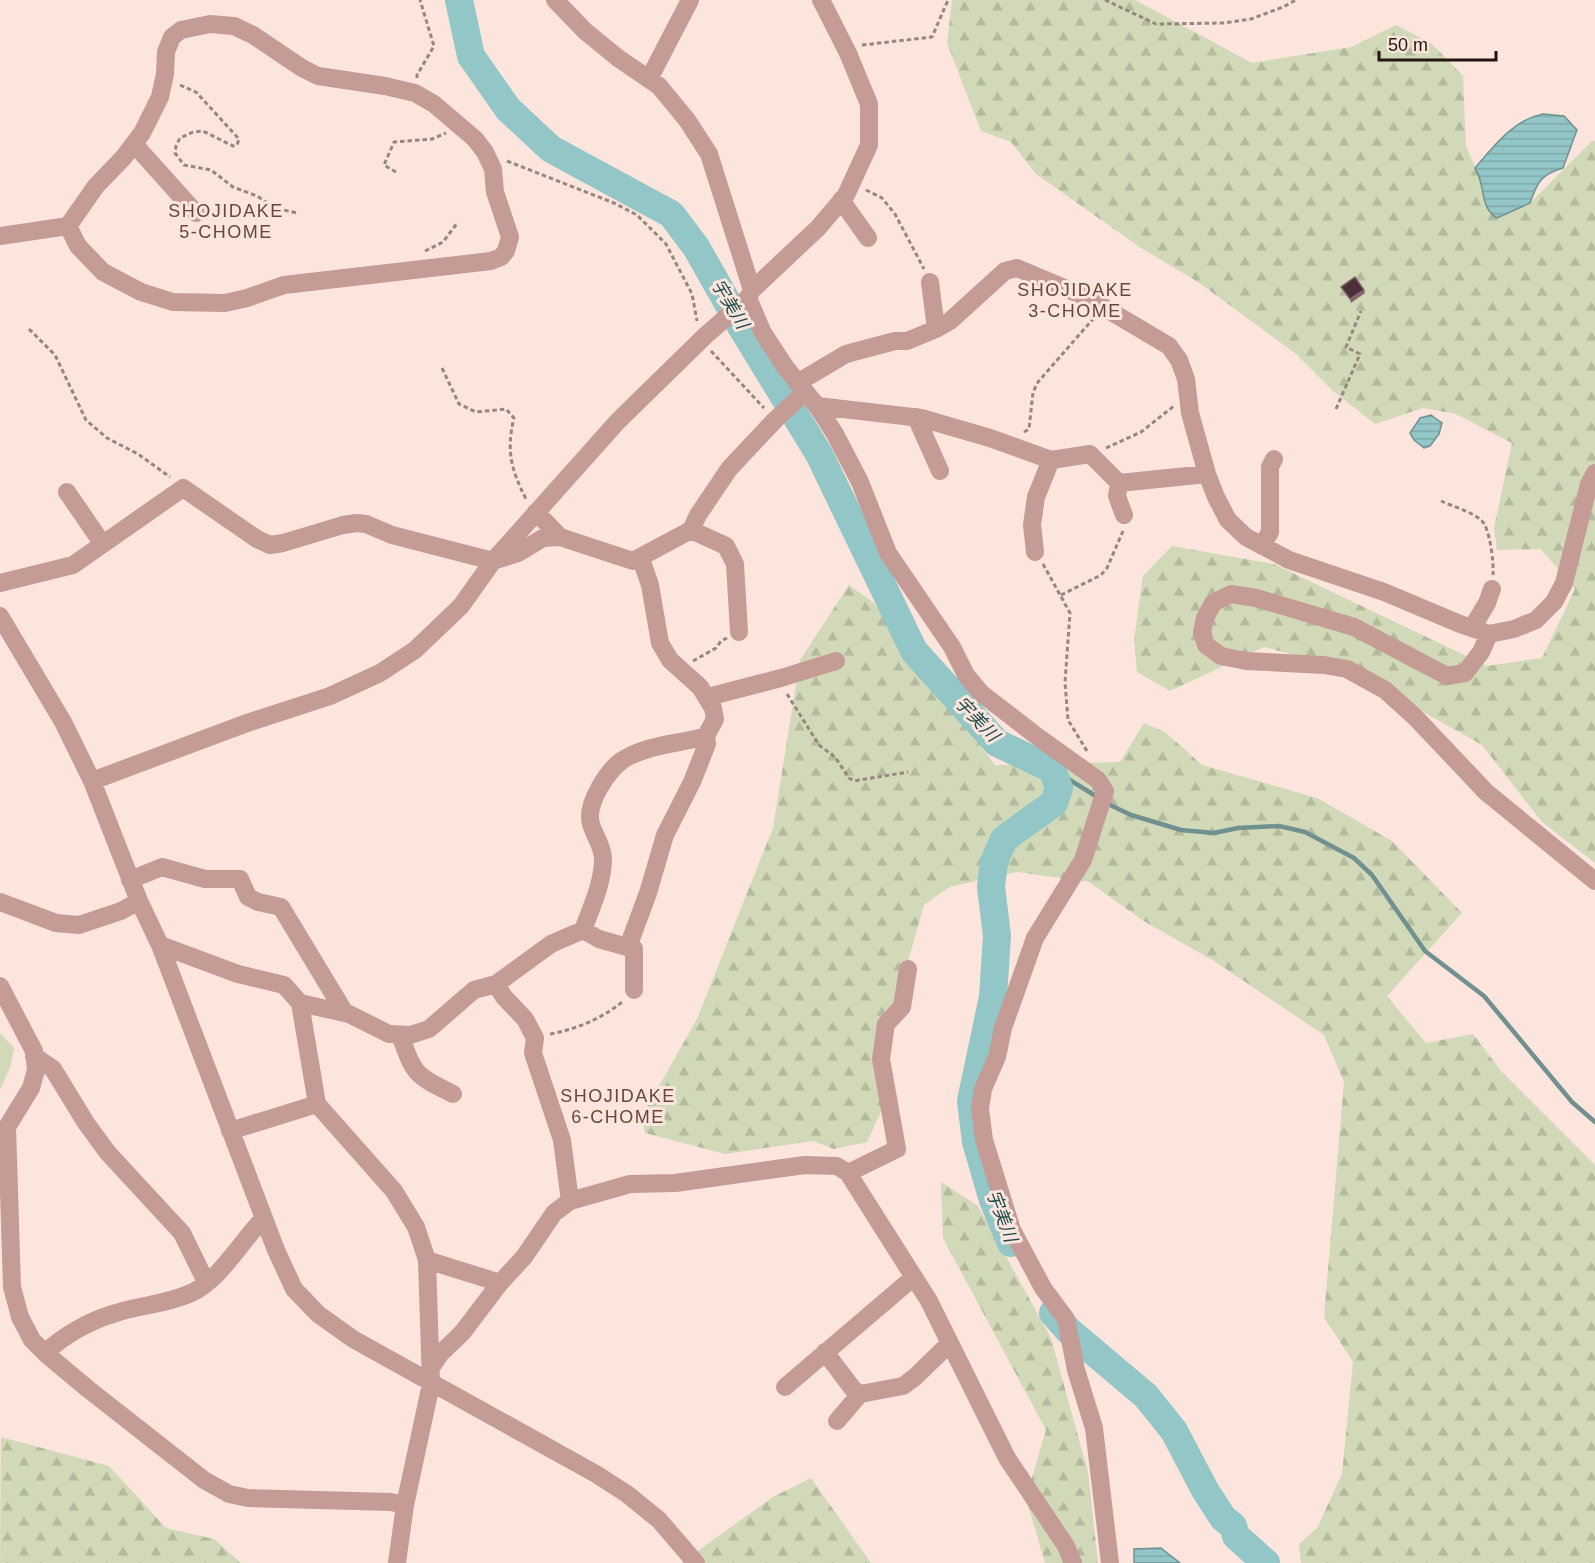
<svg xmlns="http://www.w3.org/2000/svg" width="1595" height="1563" viewBox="0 0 1595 1563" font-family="Helvetica,'Noto Sans JP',sans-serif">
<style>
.green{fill:#d1d9b9}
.forest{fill:url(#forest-firs)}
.water{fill:url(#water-rules);stroke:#719190;stroke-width:1.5}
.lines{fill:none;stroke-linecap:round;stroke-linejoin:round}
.stream{stroke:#719190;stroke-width:4.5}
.river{stroke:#93c6c6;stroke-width:28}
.path{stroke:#99867f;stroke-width:3;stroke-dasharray:4.5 3;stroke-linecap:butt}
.minor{stroke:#c59b96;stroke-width:18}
.shaded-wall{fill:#82666a}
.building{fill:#4d2f39;stroke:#82666a;stroke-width:1.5}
.labels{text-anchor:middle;stroke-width:6;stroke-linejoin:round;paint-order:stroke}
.neighbourhood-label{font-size:18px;letter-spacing:1.5px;fill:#67483c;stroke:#fce5dc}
.water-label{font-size:18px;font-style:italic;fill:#1d4b4c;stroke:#fce5dc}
</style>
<defs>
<pattern id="forest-firs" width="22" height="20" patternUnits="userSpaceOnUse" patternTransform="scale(1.5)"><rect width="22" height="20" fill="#d1d9b9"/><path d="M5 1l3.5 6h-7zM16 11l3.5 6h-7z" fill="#b3ba9e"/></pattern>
<pattern id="water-rules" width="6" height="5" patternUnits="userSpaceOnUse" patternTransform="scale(1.5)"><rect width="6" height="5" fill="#93c6c6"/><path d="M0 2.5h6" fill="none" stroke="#7ea9a9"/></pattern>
</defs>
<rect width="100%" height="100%" fill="#fce5dc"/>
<!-- green -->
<path class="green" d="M0,1033L14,1048L10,1068L0,1090Z"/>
<!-- forest -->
<path class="forest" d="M952,0H1135L1252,63L1351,47L1396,25L1432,44L1463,76L1466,146L1497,218L1530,203L1592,141H1595V863L1542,822L1482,745L1347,669L1264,647L1170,691L1137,672L1134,640L1143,576L1172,546L1274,564L1487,666L1542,658L1575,589L1541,549L1497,550L1494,528L1512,443L1456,414L1423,408L1375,424L1332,390L1296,354L1198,282L1141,248L1036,174L1011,142L981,131L947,43Z
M849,585L874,603L995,765L1120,762L1144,723L1165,732L1202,765L1317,798L1392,841L1462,913L1387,996L1426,1043L1473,1034L1502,1072L1595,1165V1563H1301L1299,1544L1317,1528L1342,1474L1353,1362L1324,1317L1344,1082L1324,1035L1214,961L1142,920L1089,882L1017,872L949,887L924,905L883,1049L882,1109L867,1142L834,1149L813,1141L725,1154L645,1133L642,1116L697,1019L773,828L800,660Z
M941,1182L978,1206L1051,1338L1088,1472L1098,1563H1045L1026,1498L1046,1430L943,1238Z
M1,1437L109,1466L166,1528L214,1539L241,1563H0Z
M811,1478L871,1563H681L773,1497Z"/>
<!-- water -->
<path class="water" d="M1543,114L1564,116L1577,130L1563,168C1541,174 1537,183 1530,203L1497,218C1479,207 1486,185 1475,168C1494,146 1513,120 1543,114Z
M1431,415L1442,423L1439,434L1430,446L1424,448L1414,440L1410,433L1420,418Z
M1161,1548L1180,1563H1134V1549Z"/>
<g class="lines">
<!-- stream -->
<path class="stream" d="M1052,769L1099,798
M1106,803L1131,815L1181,830L1214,833L1238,828L1279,826L1305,832L1354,858L1372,875L1425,951L1484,996L1572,1102L1595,1122"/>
<!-- river -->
<path class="river" d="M459,0L471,56L508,109L551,149L671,214L696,247L742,328L819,454L914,651L997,743L1052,769L1059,788L1054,803L1004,839L994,862L991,887L997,936L993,997L971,1101L976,1142L993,1200L1011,1243
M1053,1313L1069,1331L1146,1396L1174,1431L1205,1490L1223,1518L1233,1526L1236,1536L1266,1563"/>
<!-- path -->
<path class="path" d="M1105,0L1156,24L1224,23L1251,19L1283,7L1296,0
M862,45L932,37L948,0
M417,78V75L434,46L420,0
M180,85L196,92L239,139L237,145L233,146L203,131L193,132L180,138L176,146L175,153L184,165L211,170L233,187L257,196L275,208L297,213
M507,161L614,203L637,215L666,244L692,294L697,321
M396,172L384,165L394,142L432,139L446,133
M866,190L882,198L895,214L924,269
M425,251L443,242L458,222
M29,329L55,355L86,420L107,438L138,454L170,477
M711,351L764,408
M442,368L459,404L476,412L506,409L514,418C506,451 511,469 526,499
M1336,409L1360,354L1346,347L1361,311
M1024,432L1029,429L1033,392L1038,382L1093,319
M1106,448L1141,432L1174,406
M1441,501C1452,506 1472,512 1481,520C1490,527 1494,564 1493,575
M1043,564L1070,613L1065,682L1068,720L1087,751
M1061,595L1101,575L1107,568L1123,531
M693,661L716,648L721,641L727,638
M787,694L819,745L835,757L849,778L854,781L908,772
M550,1034C577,1029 601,1019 622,1002"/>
<!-- minor -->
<path class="minor" d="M555,0L585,31L618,58L659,86L687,120L709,154L752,290
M210,24L234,26L253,35L302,68L318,76L385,86L415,93L434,104L475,139L485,152L493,169L495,192L510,237L506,251L501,257L491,261L284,285L247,298L225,303L173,302L141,292L103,272L78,246L68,226L96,186L123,158L142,133L160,97L165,74L166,52L172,37L181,30Z
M649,79L690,0
M134,144L196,213
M841,200L868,238
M0,236L68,226
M930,282L936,329
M748,298L763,333L786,368L817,406L835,434L860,482L888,553L952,647L966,675L981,693L1038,737L1098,780L1105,791L1083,860L1035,938L1003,1028L997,1057L983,1089L980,1109L984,1140L1012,1230L1043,1288L1066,1319L1076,1370L1094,1428L1110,1563
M797,383L846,354L895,341H907L936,329L950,321L1005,271L1017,268L1088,298L1169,346L1179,360L1186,379L1190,413L1207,474L1216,497L1228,520L1246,537L1289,560L1384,592L1460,624L1489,634L1514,629L1536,620L1554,602L1564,583L1589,484L1595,473
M817,406L921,418L990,438L1051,460L1090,454L1119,483L1207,474
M916,417L940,471
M1119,483L1117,496L1124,515
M67,492L102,543
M536,512L560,537L633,561L691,530L698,515L729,469L775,420L804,393
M691,530L726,546L735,564L739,632
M1262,546L1270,532V467L1274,459
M1035,552L1032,525L1036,497L1051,460
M0,583L73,565L183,488L257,539L270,545L283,543L343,525L357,523L366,524L392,535L493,561L518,553L543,538L560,537
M0,616L63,722L92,781L139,901L160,945L276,1250L294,1289L318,1314L353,1339L596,1474L627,1494L659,1520L696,1563
M1472,628L1487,603L1492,589
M1489,634L1481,652L1465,673L1447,676L1354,627L1256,598L1231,594L1213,603L1205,618L1202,632L1206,645L1221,656L1246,661L1324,665L1347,669L1385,690L1415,717L1486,792L1595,881
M708,697L781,678L836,661
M92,781L247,723L330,696L380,673L415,650L461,606L493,561L618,421L705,336L748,298L752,290L818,228L846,195L869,145V104L848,53L821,0
M130,880L162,867L205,879H240L248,897L258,902L281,907L345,1013
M0,902L56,923L79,925L121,911L139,901
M583,930L599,939L634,949V990
M160,945L238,974L284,985L300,1003L317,1104L394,1191L416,1227L427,1260L431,1384L405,1505L397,1563
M628,947L648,893L665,835L692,782L707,744L706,736
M496,984L504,997L525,1019L535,1038L533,1053L562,1140L570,1201
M0,986L34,1051L36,1070L31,1088L7,1127L12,1287L20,1317L32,1340L45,1353L88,1389L204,1480L229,1494L248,1498L391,1502L405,1505
M300,1003L349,1014L389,1034L410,1035L429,1029L474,990L496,984L551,944L583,930C591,908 603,883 603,859C603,846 594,835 591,824C585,804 609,767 626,758C651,744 680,744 706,736L715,719L713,708L700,687L670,660L660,643L650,585L641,559
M400,1035C415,1076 414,1074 453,1094
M34,1056L53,1069L86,1123L108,1153L182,1233L206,1282
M230,1131L317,1104
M848,1173L897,1149L881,1059L886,1024L902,1007L908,969
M427,1260L500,1283L524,1257L554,1213L570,1201L630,1184L675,1183L805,1165L837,1166L848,1173L929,1301L1007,1458L1066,1546L1073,1563
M825,1352L853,1389L860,1394L903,1386L915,1377L950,1343
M45,1353C64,1335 91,1320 116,1313C141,1305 167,1304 191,1293C219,1281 242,1240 264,1218
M430,1369L441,1353L462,1333L500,1283
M785,1387L914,1277
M837,1421L860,1394"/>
</g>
<!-- shaded-wall -->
<path class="shaded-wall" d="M1364,290L1365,293L1351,303L1350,299Z"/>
<!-- building -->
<path class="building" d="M1355,277L1364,290L1350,299L1341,287Z"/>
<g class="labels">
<!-- neighbourhood labels -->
<g class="neighbourhood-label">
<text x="226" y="217">SHOJIDAKE<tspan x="226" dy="21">5-CHOME</tspan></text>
<text x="1075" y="296">SHOJIDAKE<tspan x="1075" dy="21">3-CHOME</tspan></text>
<text x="618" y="1102">SHOJIDAKE<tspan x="618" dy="21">6-CHOME</tspan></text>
</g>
<!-- water labels -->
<g class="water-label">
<text transform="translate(730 304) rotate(59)" y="6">宇美川</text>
<text transform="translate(977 719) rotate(46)" y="6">宇美川</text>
<text transform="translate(1002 1216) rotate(69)" y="6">宇美川</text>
</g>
</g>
<!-- scale -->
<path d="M1379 51v9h117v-9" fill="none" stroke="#231611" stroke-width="3"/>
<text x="1388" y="51" font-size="18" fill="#231611" stroke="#fce5dc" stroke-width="4.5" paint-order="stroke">50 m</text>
</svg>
